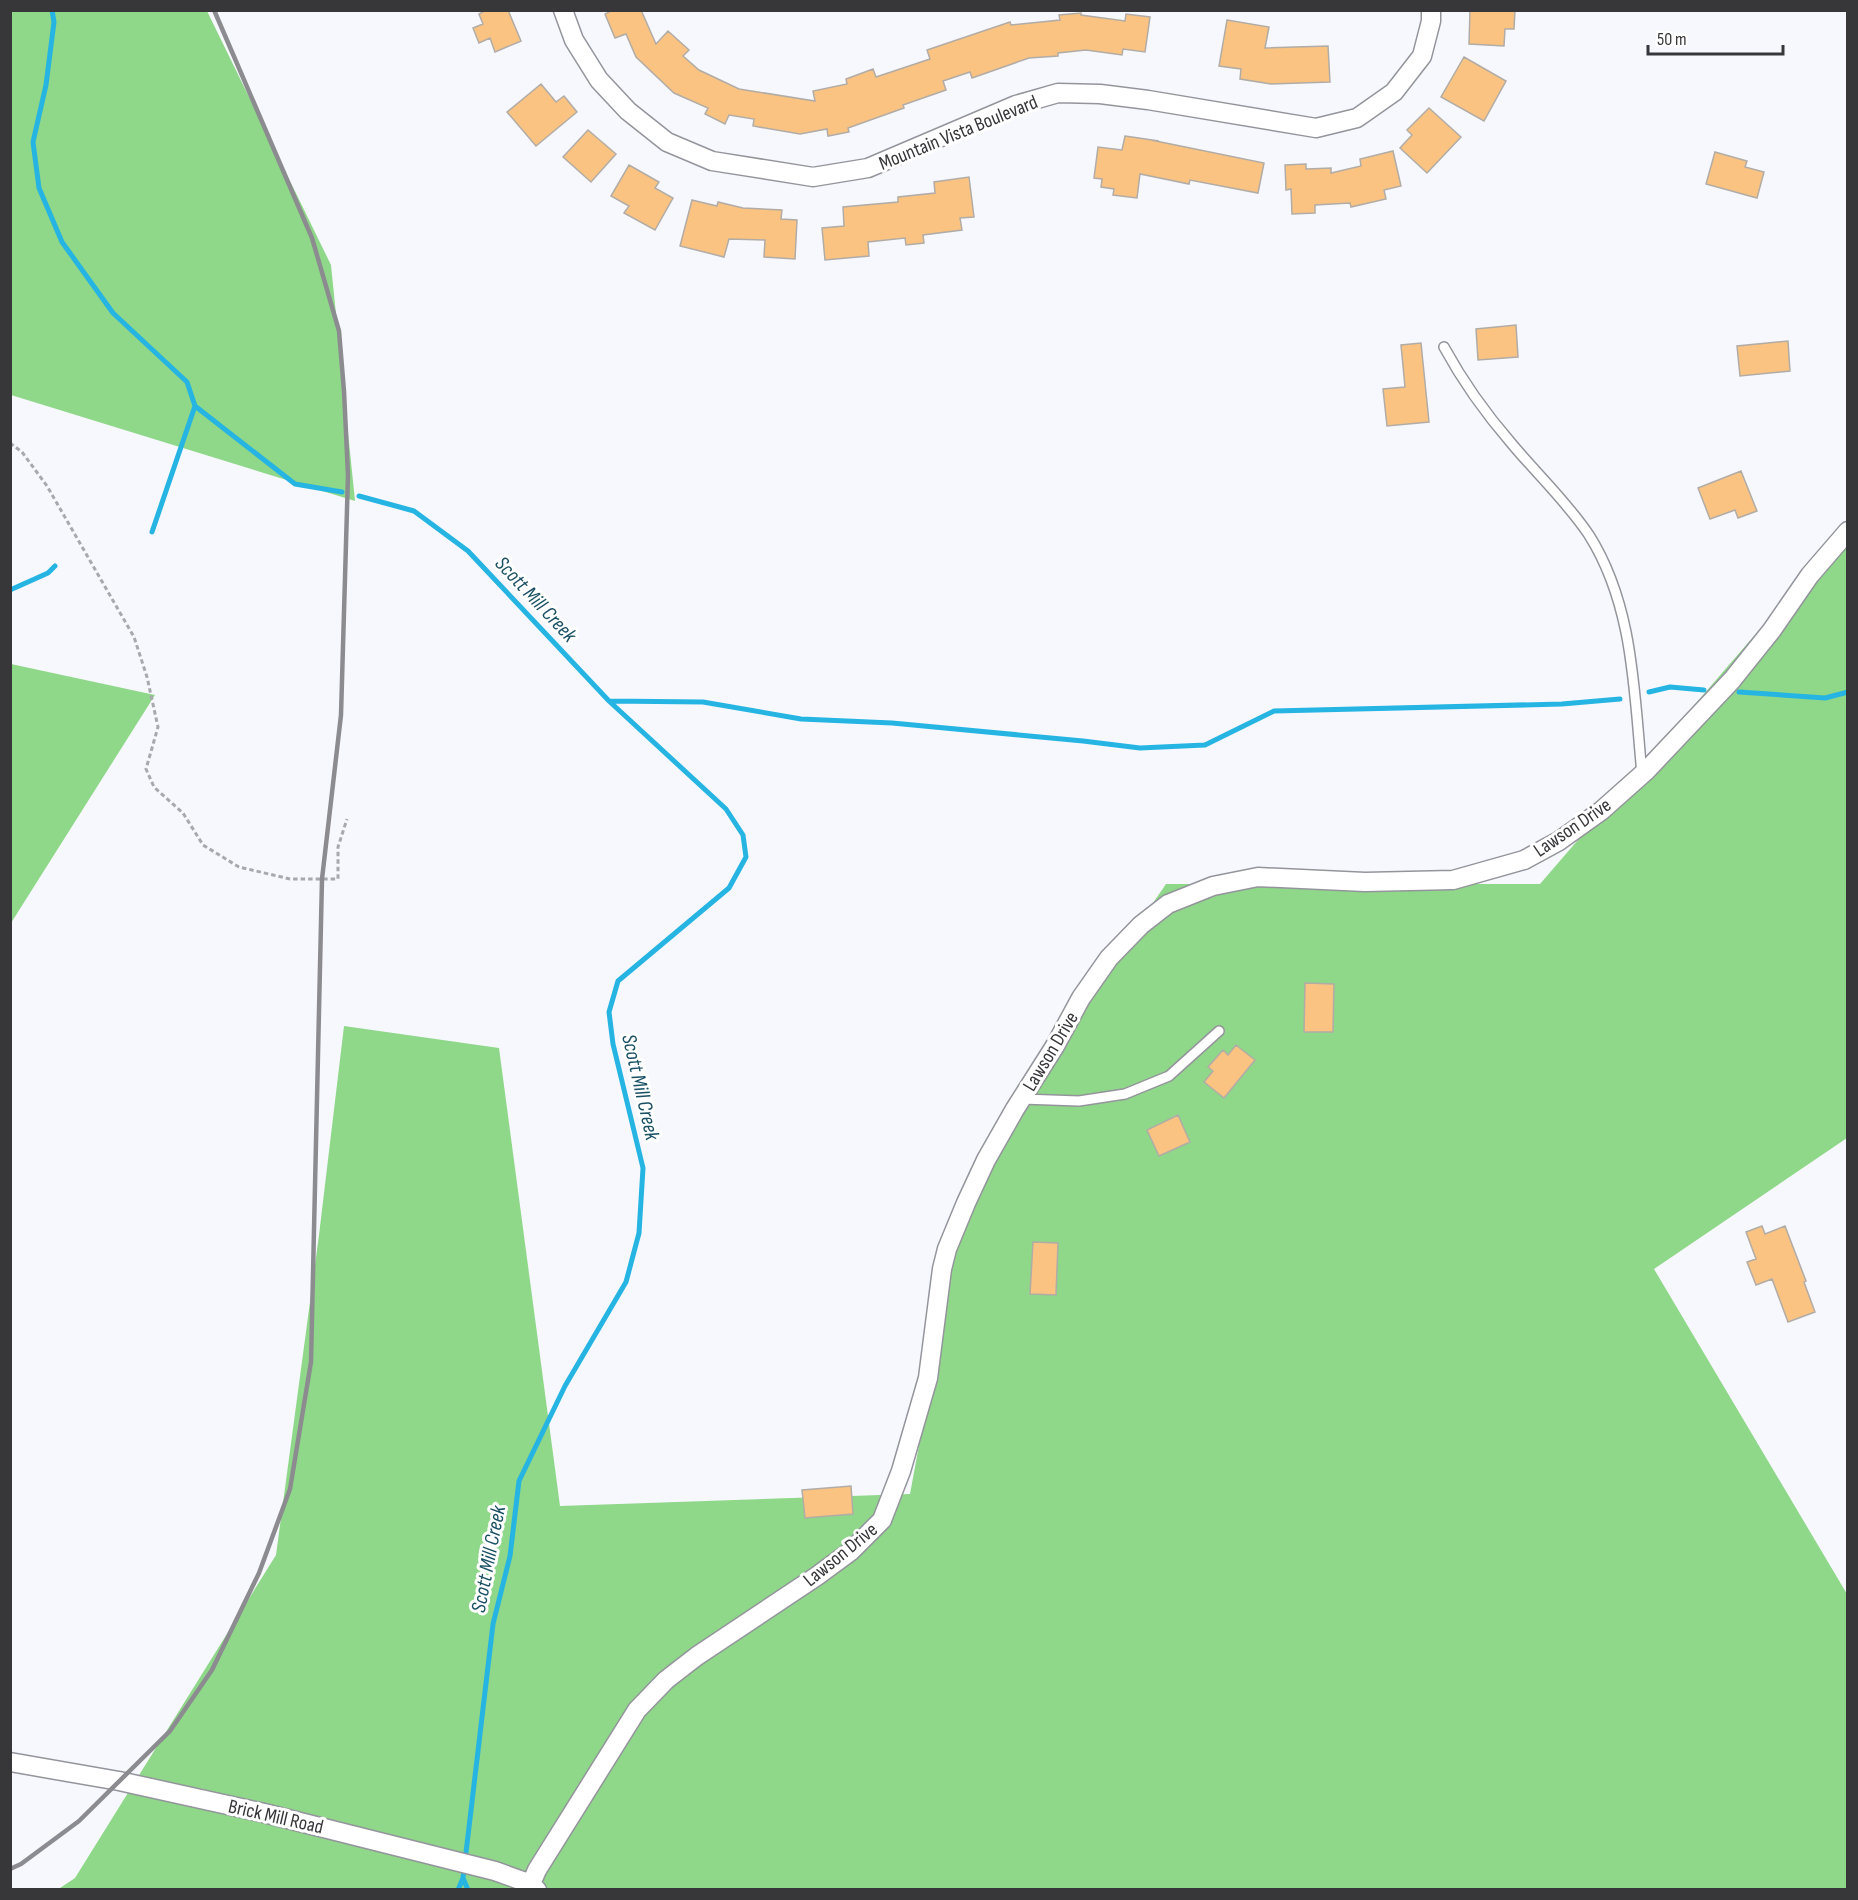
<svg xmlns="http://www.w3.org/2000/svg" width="1858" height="1900" viewBox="0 0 1858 1900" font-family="'Sofia Sans Condensed',sans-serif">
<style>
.forest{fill:#8fd789}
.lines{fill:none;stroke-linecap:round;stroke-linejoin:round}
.stream{stroke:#26b5e2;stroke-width:5}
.building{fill:#fac382;stroke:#b1aca6;stroke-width:1.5}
.service-casing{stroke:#94959c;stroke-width:12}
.minor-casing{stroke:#94959c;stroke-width:21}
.path{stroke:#a8a8ad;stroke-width:3;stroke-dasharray:4.5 3;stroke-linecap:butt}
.service{stroke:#fff;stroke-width:9}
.minor{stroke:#fff;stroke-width:18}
.rail{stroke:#8c8c90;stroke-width:4.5}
.labels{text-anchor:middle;stroke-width:6;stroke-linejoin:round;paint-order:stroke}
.street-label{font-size:20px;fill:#37373a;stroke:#fff}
.water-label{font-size:21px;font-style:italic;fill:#1a5063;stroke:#fff}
</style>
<rect width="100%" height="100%" fill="#f7f8fe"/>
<!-- forest -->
<path class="forest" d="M10,11H207L331,265L355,501L11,395Z
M1847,528V1138L1654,1269L1847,1594V1889L57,1890L75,1878L276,1555L319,1235L344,1026L499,1048L560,1506L910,1494L970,1170L1166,884H1540Z
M11,664L155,695L11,923L10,664Z"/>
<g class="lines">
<!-- stream -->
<path class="stream" d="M52,10L54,22L46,85L33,142L39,188L62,242L113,313L187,382L195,406L295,484L342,492
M359,496L414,511L468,551L609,701L726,809L743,835L746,857L729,888L618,981L609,1012L613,1044L643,1168L639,1233L626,1282L565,1386L519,1481L510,1556L493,1624L463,1878L468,1890
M152,532L195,406
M10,590L48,573L55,566
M1649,692L1670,687L1704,690
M1739,692L1825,698L1848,692
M609,701L703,702L801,719L892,723L1083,741L1140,748L1205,745L1274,711L1562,704L1620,699
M458,1890L463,1878"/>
</g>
<!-- building -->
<path class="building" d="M486,10H508L521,41L495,52L490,38L479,43L473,28L483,24L479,14Z
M613,10H641L656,44L668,31L689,50L683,56L699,70L739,89L815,101L813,91L847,84L846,79L873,69L876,77L930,59L927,50L1010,22L1011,25L1060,20L1059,15L1081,13V15L1125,21L1126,14L1150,17L1145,52L1123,49L1122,55L1086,50L1058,53V56L1029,58L972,78L970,72L943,81L946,90L903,105L904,108L848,128L849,132L828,136L827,129L800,134L753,126L754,119L729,115L725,124L705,114L708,108L674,93L636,57L626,34L615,38L605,14Z
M1470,10H1515L1514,29H1505L1504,46L1469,44Z
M1227,20L1269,27L1265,48L1328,46L1330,82L1271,84L1240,79L1241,69L1219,66Z
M1464,57L1506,81L1484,121L1441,97Z
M541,84L556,102L564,96L577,112L536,146L507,112Z
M1429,108L1461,137L1427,173L1400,148L1412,135L1407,130Z
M588,130L616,154L591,182L563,157Z
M1125,136L1159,141L1151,140L1264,163L1258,193L1190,180L1189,184L1140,174L1137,198L1113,195L1114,189L1101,187L1102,179L1094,178L1098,147L1122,150Z
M1393,151L1401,186L1384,190L1386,199L1351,207L1350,203L1315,205V213L1292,214L1291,189L1286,190L1285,165L1306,164V169L1331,168V173L1361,166L1360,159Z
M1715,152L1747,161L1745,167L1764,172L1757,198L1706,184Z
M629,165L659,182L655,188L673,198L655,230L624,213L629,206L611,196Z
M969,177L974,217L960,218L962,230L923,235L924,243L906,245L905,238L868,242L869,256L825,260L822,228L844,226L843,207L898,202V197L935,193L934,182Z
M692,200L717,206L718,202L743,208L782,210L781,219L797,220L795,259L764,257L765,240L729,239L724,257L680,246Z
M1516,325L1518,357L1478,360L1476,329Z
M1788,341L1790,371L1740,376L1737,346Z
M1421,343L1429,422L1387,426L1383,389L1405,387L1401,345Z
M1741,471L1757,511L1738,518L1735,510L1710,519L1698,488Z
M1305,983L1334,984L1333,1032H1304Z
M1236,1045L1255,1060L1224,1098L1204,1082L1213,1071L1208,1067L1223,1050L1228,1055Z
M1178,1115L1190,1142L1159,1156L1147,1130Z
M1762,1226L1765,1234L1785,1226L1806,1281L1804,1282L1815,1312L1788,1322L1772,1279L1756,1285L1747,1262L1756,1259L1746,1232Z
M1033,1242L1058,1243L1056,1295L1030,1294Z
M851,1486L853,1514L805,1518L802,1490Z"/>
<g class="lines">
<defs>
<path id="service" d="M1444,347C1463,382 1486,414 1512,444C1537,474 1567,502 1589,535C1634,606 1634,693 1642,774
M1022,1099L1079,1101L1125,1094L1169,1076L1219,1031"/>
<path id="minor" d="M563,10L574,40L599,80L628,111L667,142L712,161L813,177L868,168L1016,105L1058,93L1100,94L1148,100L1316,128L1357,118L1394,92L1422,56L1431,21V10
M10,1762L119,1781L264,1813L495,1871L531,1884L537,1890
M531,1884L537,1870L637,1710L666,1680L697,1656L817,1576L851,1551L882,1520L901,1471L928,1378L942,1269L947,1249L966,1203L986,1160L1015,1109L1055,1046L1081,998L1109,958L1141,925L1168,904L1213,886L1258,877L1365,882L1453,880L1524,860L1559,841L1601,811L1646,771L1732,680L1772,630L1810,575L1848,531"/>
</defs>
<!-- service casing -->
<use href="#service" class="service-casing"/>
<!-- minor casing -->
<use href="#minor" class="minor-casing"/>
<!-- path -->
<path class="path" d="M10,443L22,452L47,486L134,637L147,677L158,727L146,769L154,787L183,813L203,845L239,867L290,879H338V847L347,819"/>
<!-- service -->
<use href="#service" class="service"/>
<!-- minor -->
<use href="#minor" class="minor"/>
<!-- rail -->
<path class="rail" d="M10,1869L21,1864L79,1821L170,1731L212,1670L259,1573L290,1489L311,1362L322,879L341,715L348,475L344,391L339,331L312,238L214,10"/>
</g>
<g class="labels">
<!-- street labels -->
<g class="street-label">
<text transform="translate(958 132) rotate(-22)" y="7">Mountain Vista Boulevard</text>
<text transform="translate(1572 827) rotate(-34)" y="7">Lawson Drive</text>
<text transform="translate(1050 1051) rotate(-59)" y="7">Lawson Drive</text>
<text transform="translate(840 1554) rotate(-39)" y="7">Lawson Drive</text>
<text transform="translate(276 1816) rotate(13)" y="7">Brick Mill Road</text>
</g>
<!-- water labels -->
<g class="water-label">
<text transform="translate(536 599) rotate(47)" y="7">Scott Mill Creek</text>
<text transform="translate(641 1087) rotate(77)" y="7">Scott Mill Creek</text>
<text transform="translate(488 1559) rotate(-79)" y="7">Scott Mill Creek</text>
</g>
</g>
<!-- border -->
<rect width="1858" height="1900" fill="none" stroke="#37373a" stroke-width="24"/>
<!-- scale -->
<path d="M1648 45v9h135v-9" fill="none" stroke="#37373a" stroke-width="3"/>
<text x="1657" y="45" font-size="18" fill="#37373a" stroke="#ffffff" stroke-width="4.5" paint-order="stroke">50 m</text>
</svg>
